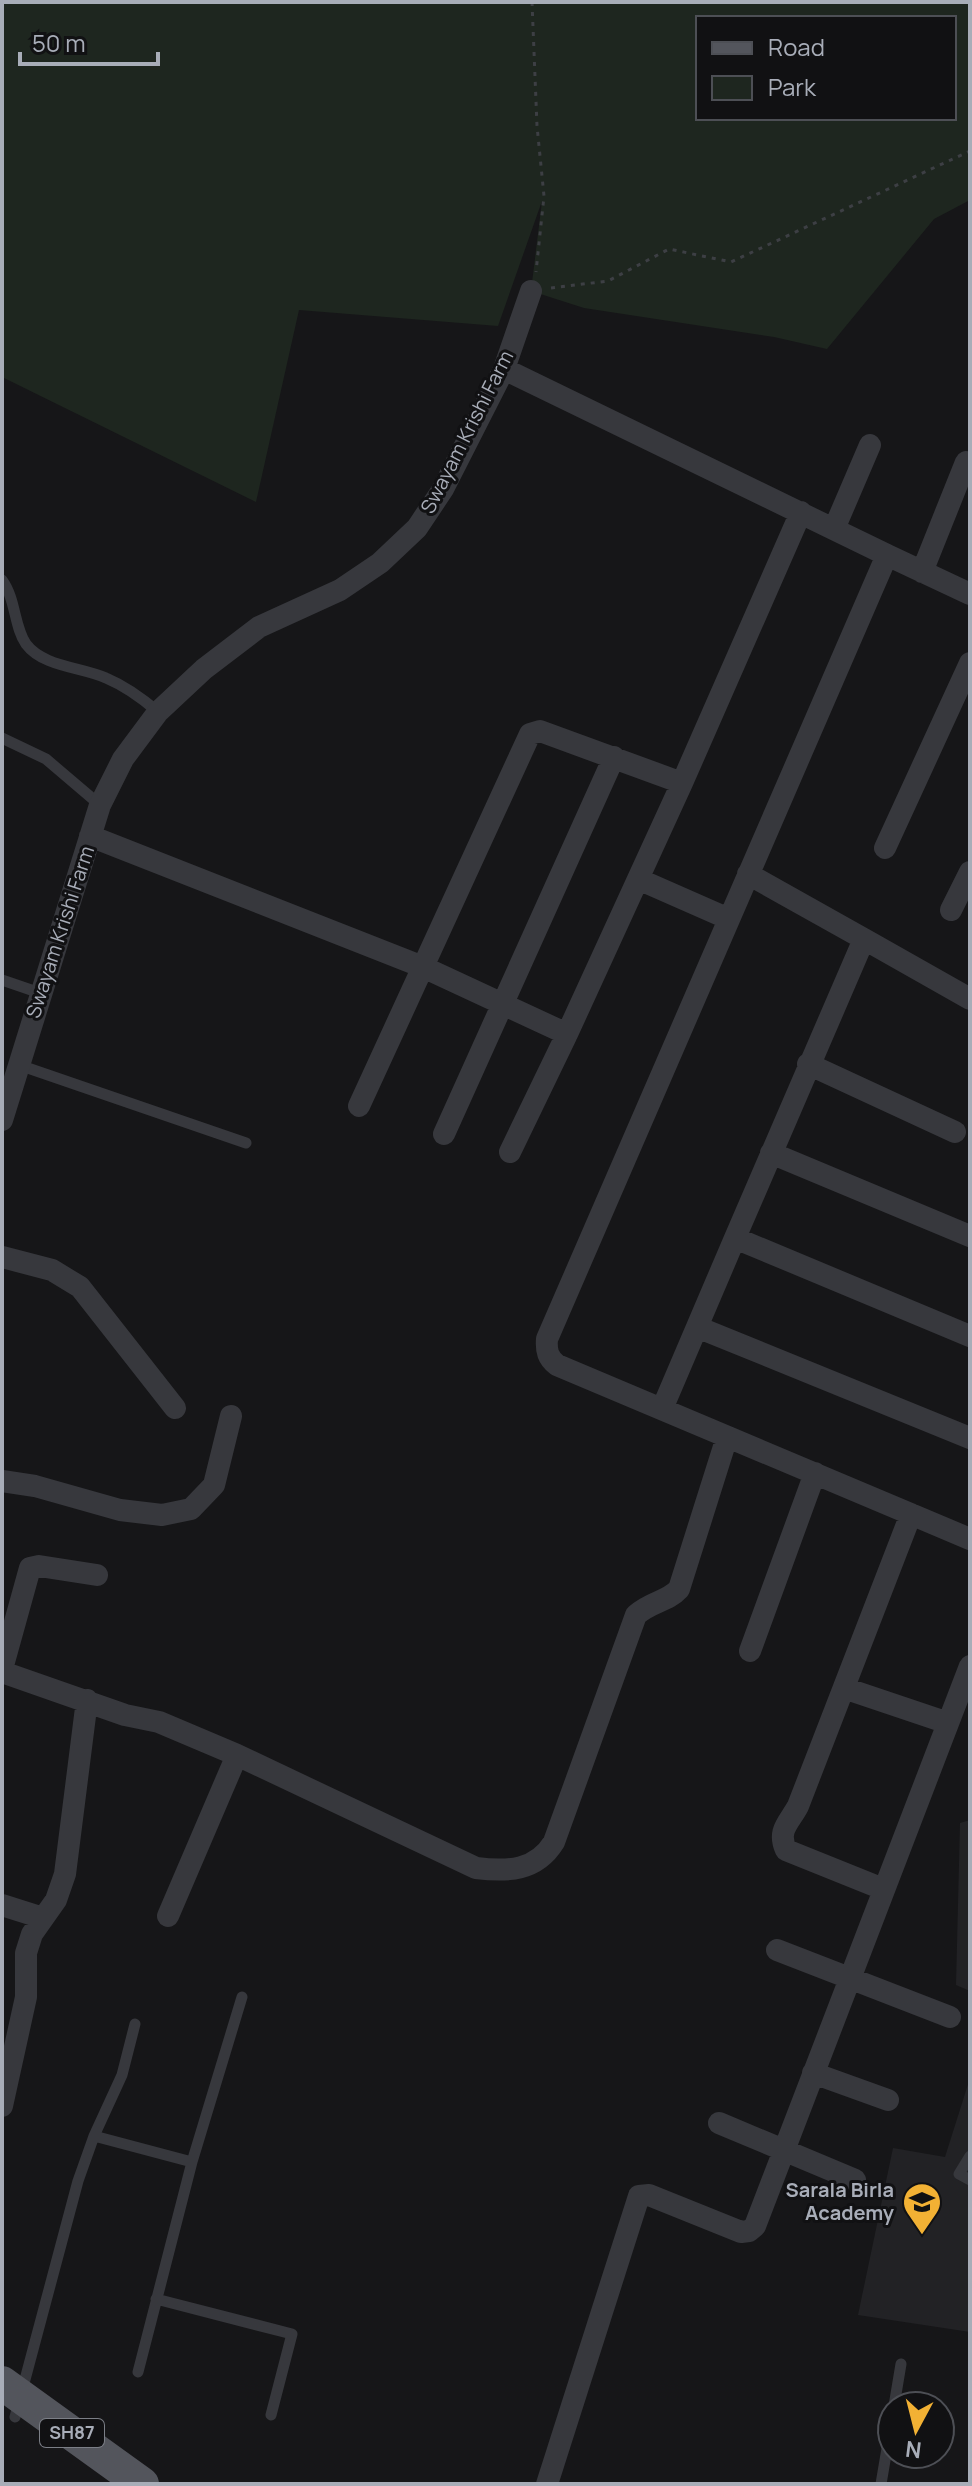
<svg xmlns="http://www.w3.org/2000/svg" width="972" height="2486" viewBox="0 0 972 2486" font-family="Manrope,sans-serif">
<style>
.built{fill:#222225}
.green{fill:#1e261f;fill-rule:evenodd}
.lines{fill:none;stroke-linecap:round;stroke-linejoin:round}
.path{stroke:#3d3f44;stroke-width:3;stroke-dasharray:4 6;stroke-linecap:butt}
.lane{stroke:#37383d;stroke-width:11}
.street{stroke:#37383d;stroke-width:22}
.primary{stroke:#53555c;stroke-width:34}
.labels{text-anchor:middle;stroke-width:6;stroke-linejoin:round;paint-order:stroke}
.shield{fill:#111113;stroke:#7b7e86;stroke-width:2}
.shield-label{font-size:18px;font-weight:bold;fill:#a8adb8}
.street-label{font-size:20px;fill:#a8adb8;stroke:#111113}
.poi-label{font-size:20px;font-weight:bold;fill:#a8adb8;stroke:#111113;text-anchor:end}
</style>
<rect width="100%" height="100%" fill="#161618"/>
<!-- built -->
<path class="built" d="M970,1820V1991L956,1985L960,1823Z
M970,2078V2332L858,2315L893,2148L945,2157Z"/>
<!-- green -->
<path class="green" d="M2,2H970V200L934,219L827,349L774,337L584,308L531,291L542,201L498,326L299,310L256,502L2,377ZM698,18H954V118H698Z"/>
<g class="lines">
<!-- path -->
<path class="path" d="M532,2L537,126L544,196L536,272
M551,288L608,281L669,249L731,262L970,151"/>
<!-- lane -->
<path class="lane" d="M2,580C16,599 14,627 26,644C43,667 82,667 106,678C125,686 143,699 158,712
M2,738L46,759L100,805
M2,980L40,993
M19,1065L246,1143
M94,2136L192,2162
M970,2156L959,2174L970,2180
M156,2299L292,2334L271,2415
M138,2372L192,2162L242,1997
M894,2406L901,2364
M15,2417L78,2181L94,2136L122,2075L135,2024
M881,2484L892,2419"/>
<!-- street -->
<path class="street" d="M504,369L887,555L547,1339C546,1351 548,1358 557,1365L970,1539
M834,529L870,445
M887,555L970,594
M922,572L966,462
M90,836L423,967L567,1034L682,783L801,512
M885,848L970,663
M748,874L864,939L735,1238L970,1336
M638,879L729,919
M951,910L970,872
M864,939L970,999
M808,1064L955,1132
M359,1106L530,734L540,731L682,783
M2,1120L100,805L123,759L158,712L204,669L259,627L340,590L380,563L417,528L443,489L504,369L531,291
M444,1134L614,757
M510,1152L567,1034
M771,1153L970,1236
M2,1257L52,1270L80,1287L175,1408
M697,1327L970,1438
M662,1409L735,1238
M2,1481L35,1486L120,1510L162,1515L191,1509L214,1485L231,1416
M750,1651L815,1473
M2,1669L30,1568L39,1566L97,1575
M2,1672L125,1715L159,1722L237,1755L476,1868C508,1872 536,1871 554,1842L636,1615C652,1601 667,1602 679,1589L727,1437
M844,1688L948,1723
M883,1889L786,1850C777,1830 789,1823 798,1806L911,1514
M2,1905L43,1918
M168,1916L237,1755
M777,1950L950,2017
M813,2073L888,2100
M2,2106L26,1997V1953L32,1934L56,1900L65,1874L87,1700
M719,2123L855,2180
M547,2484L639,2196L649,2195L741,2232L749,2231L755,2226L970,1666"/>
<!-- primary -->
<path class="primary" d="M2,2383L142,2484"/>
</g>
<!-- icons -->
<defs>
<symbol id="school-pin" viewBox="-11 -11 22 30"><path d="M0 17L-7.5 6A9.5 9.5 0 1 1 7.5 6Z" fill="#f2b134" stroke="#111113"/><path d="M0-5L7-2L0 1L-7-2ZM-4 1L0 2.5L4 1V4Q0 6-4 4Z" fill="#111"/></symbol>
</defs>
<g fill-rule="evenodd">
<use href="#school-pin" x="900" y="2180" width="44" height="60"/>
</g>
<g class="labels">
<!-- shield labels -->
<rect class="shield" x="40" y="2419" width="64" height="28" rx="6"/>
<g class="shield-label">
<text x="72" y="2439">SH87</text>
</g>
<!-- street labels -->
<g class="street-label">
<text transform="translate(467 432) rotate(-63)" y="7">Swayam Krishi Farm</text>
<text transform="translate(60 932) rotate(-72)" y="7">Swayam Krishi Farm</text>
</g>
<!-- poi labels -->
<g class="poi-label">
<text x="894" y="2197">Sarala Birla<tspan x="894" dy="23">Academy</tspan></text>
</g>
</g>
<!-- border -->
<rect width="972" height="2486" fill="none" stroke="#a8adb8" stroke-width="8"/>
<!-- legend -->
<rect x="696" y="16" width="260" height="104" fill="#111113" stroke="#4d4f55" stroke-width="2"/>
<rect x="712" y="42" width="40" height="12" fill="#53555c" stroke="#4d4f55" stroke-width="2"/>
<text x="768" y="56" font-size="24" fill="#a8adb8">Road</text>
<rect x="712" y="76" width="40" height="24" fill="#1e261f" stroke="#4d4f55" stroke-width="2"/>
<text x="768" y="96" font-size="24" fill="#a8adb8">Park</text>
<!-- north arrow -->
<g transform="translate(916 2430) rotate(187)"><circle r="38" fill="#111113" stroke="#4d4f55" stroke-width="2"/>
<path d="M0-6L14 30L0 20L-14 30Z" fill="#f2b134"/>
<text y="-12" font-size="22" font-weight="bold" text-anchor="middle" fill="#a8adb8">N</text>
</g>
<!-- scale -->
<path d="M20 52v12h138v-12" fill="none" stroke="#a8adb8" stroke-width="4"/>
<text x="32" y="52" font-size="24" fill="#a8adb8" stroke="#111113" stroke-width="6" paint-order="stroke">50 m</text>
</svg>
